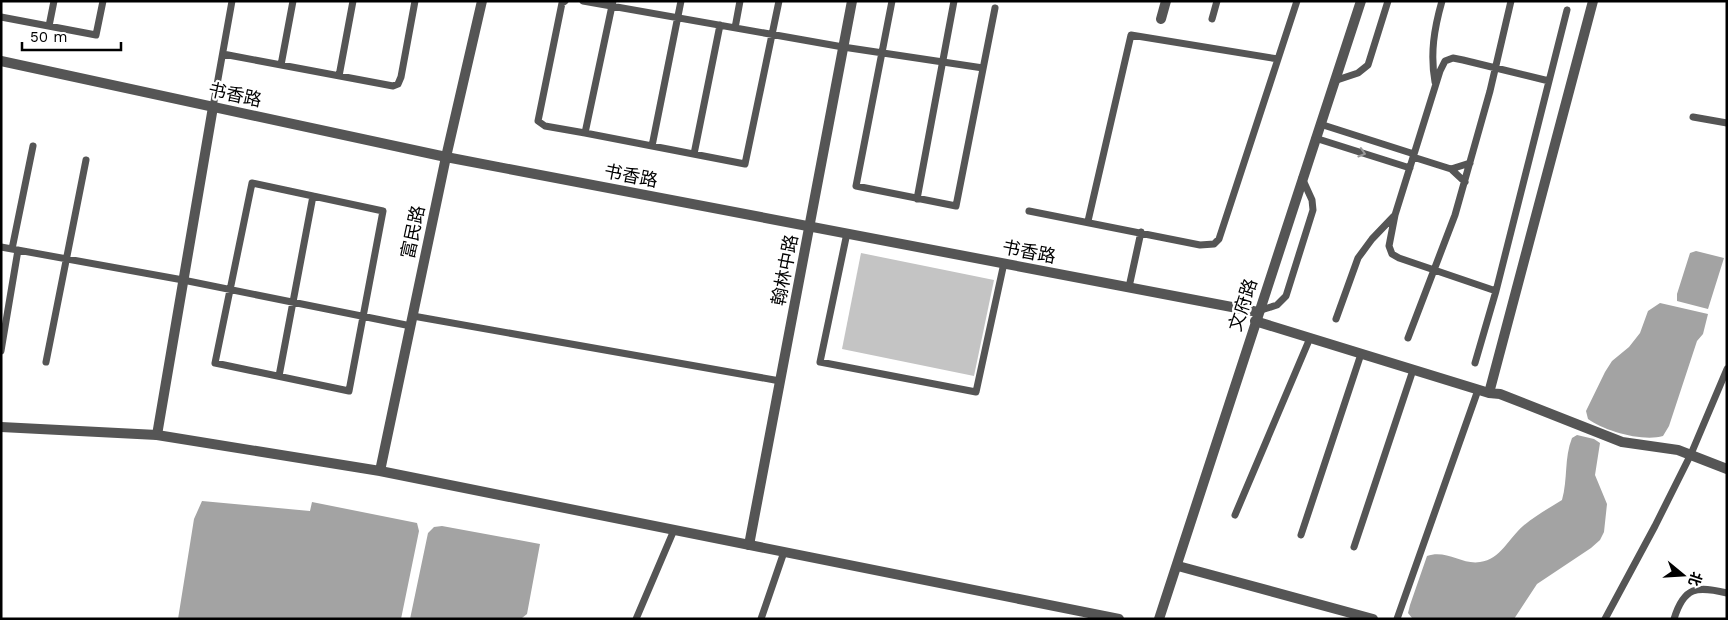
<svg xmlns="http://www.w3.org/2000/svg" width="1728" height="620" viewBox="0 0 1728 620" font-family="'Work Sans','Noto Sans SC',sans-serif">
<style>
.water{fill:#a3a3a3}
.building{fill:#c4c4c4}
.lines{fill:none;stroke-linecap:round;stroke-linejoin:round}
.service{stroke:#555;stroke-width:7}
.minor{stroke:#555;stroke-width:10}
.tertiary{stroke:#555;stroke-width:10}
.oneway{stroke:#999}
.labels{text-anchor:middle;stroke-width:4.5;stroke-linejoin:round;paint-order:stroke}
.street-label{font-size:18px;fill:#000;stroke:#fff}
</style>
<rect width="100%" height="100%" fill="#fff"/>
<!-- water -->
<path class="water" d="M1696,251L1724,258L1708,309L1677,301V294L1690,253Z
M1660,303L1708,314L1703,334L1697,341L1669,426L1663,436C1643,442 1604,431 1588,419L1586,411L1605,372L1612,361L1629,347L1640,333L1648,311Z
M1577,435L1594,439L1600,443L1595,475L1607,504L1604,532L1600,540L1591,548L1537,584L1514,619L1412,618L1408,613L1410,605L1427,556C1446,549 1462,565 1480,562C1501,559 1508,539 1523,526C1535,516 1549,508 1562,500C1568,479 1564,458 1572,438Z
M202,501L310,511L312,502L417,523L419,531L401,619H178L194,519Z
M442,526L540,544L527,614L522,618L514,619H410L428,533L434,527Z"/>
<!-- building -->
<path class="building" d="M861,253L994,280L974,376L842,349Z"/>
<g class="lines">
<!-- service -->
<path class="service" d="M565,1L562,3L538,121L545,126L585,133
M583,1L843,47L983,68
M613,1L585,133L745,164L779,1
M892,1L856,186L956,206L995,8
M1,17L96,35L103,1
M1212,19L1217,1
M49,26L54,1
M735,28L740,1
M223,54L393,86L398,84L401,77L415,1
M281,65L293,1
M339,76L353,1
M1334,81L1358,73L1368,65L1388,1
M1435,82C1430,54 1434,29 1442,1
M213,107L232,1
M1693,117L1727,123
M1320,124L1414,154
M1315,138L1410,168
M652,146L681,1
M694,154L720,25
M1413,157L1451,169L1470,163
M1451,169L1465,182
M252,183L383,211L349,391L215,363Z
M917,199L954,1
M1029,211L1200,245L1214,244L1219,239L1278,59
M1088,221L1131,35L1278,59L1297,1
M847,233L820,362L976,392L1004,263
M1,247L183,280L411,326
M12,249L33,146
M1129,287L1141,232
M1496,291L1399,258L1392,254L1389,246L1395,215L1440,71L1445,61L1453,58L1463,60L1549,81
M1258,311L1277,305L1286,296L1313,210L1312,200L1302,178
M413,316L780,381
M1336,319L1358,258L1372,239L1394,216
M1408,338L1455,215L1490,91L1511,1
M1,351L18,250
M46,362L86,160
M1475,363L1496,291L1567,10
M279,376L313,196
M1235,515L1310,338
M1301,535L1361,354
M1354,547L1413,370
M636,619L674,530
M761,619L784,552
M1397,619L1478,390
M1605,619L1655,526L1691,454L1727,369
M1674,619C1684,586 1697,586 1727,593"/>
<!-- minor -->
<path class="minor" d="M1161,19L1166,1
M1255,321L1489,393L1500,394L1622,442L1678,450L1727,469
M1489,393L1593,1
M157,435L213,107
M749,545L852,1
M1178,566L1373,619"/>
<!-- tertiary -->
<path class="tertiary" d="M1,61L446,157L1258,312
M1,427L157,435L380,471L1119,619
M380,471L446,157L482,1
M1159,619L1361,1"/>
</g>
<!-- one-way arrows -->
<defs><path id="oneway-chevron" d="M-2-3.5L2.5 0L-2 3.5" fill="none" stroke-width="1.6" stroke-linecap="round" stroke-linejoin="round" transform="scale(1.25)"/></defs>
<use class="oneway" href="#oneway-chevron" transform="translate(1362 153) rotate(17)"/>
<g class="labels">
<!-- street labels -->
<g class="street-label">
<text transform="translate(235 95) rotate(12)" y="6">书香路</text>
<text transform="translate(631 176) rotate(11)" y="6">书香路</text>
<text transform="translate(413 232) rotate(-78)" y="6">富民路</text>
<text transform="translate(1029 252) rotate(11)" y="6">书香路</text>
<text transform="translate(785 270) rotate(-79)" y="6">翰林中路</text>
<text transform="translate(1243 305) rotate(-72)" y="6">文府路</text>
</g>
</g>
<!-- border -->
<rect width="1728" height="620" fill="none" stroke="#000000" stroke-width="5"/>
<!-- north arrow -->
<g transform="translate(1683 575) rotate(108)" stroke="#ffffff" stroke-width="4" paint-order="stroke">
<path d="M0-4L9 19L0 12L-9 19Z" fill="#000000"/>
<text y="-8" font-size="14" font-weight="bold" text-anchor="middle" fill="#000000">北</text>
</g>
<!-- scale -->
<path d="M22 42v8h99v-8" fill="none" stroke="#000000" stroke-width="2.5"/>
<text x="30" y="42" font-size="15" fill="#000000" stroke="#ffffff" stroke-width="4" paint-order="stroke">50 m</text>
</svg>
